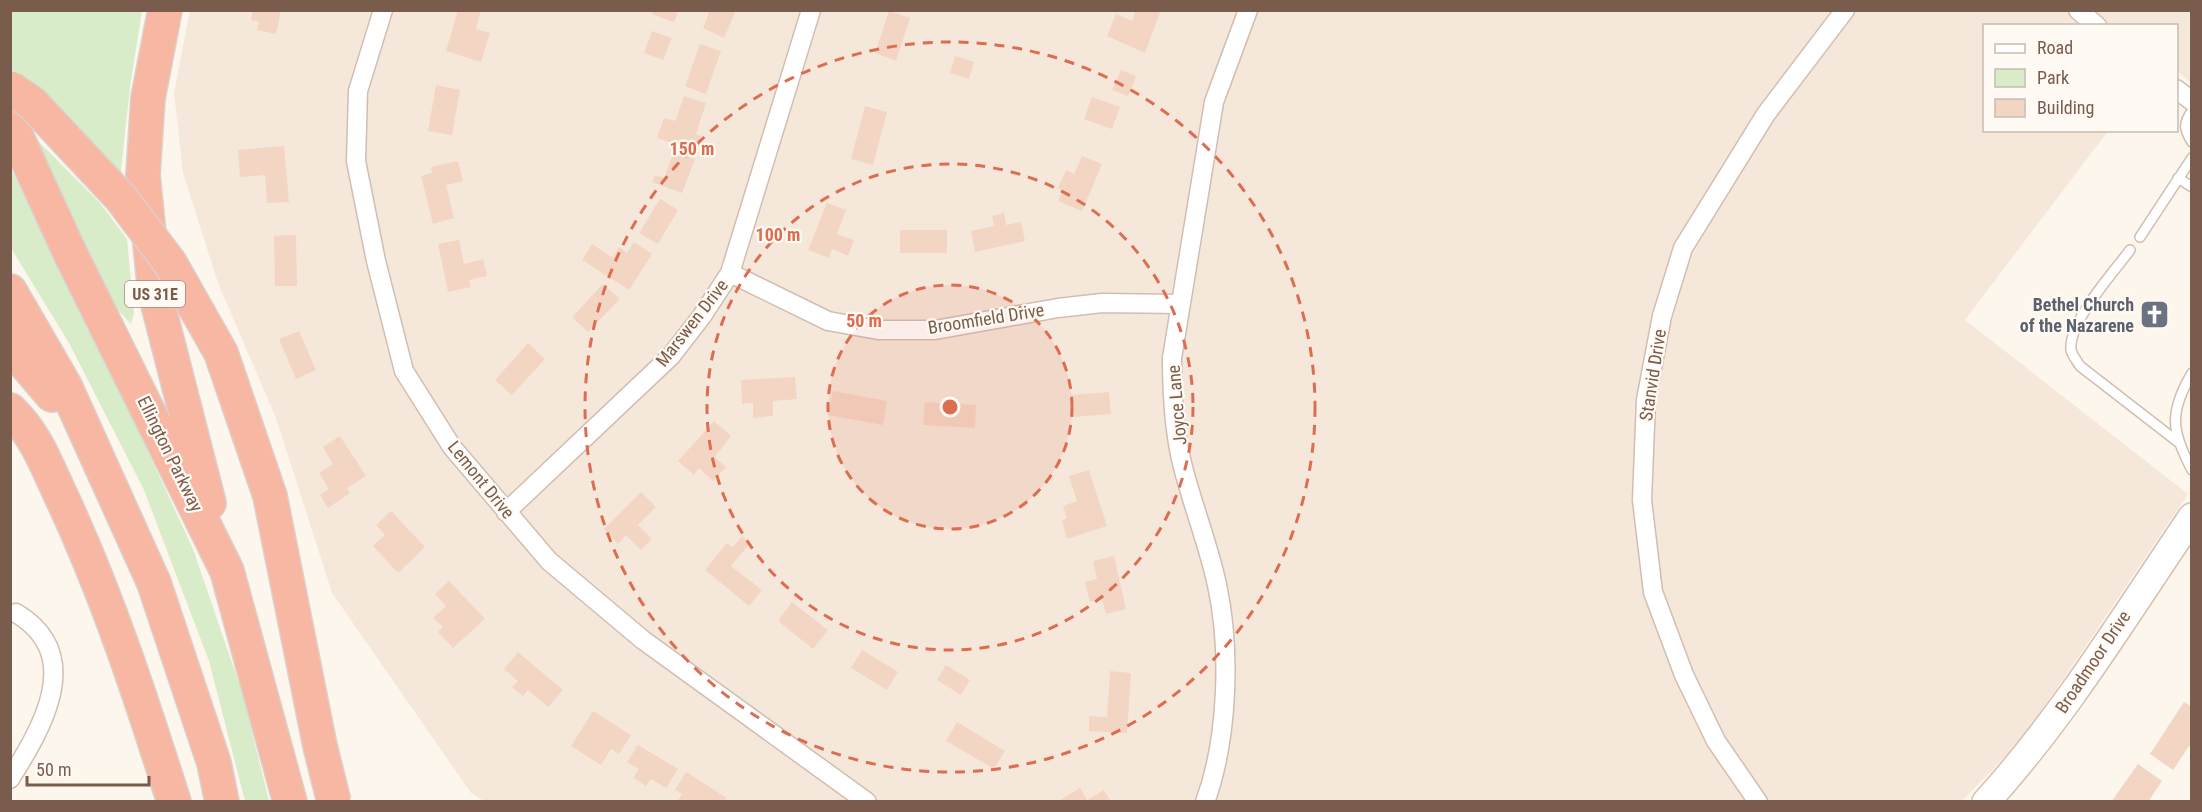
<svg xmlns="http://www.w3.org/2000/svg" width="2202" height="812" viewBox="0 0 2202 812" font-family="'Roboto Condensed',sans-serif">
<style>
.residential{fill:#f5e8da}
.green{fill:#d8ecc9}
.building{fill:#f3d5c3}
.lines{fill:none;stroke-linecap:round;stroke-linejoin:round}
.lane-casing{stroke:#d1beb0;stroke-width:12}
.street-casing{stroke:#d1beb0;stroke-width:21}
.secondary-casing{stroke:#d6c0b0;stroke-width:30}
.highway-casing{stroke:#dad1cd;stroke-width:36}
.lane{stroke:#fff;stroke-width:9}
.street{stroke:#fff;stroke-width:18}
.secondary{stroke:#fff;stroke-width:27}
.highway{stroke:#f7b7a3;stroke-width:33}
.highway-bridge-casing{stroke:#dad1cd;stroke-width:36;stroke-linecap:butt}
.highway-bridge{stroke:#f7b7a3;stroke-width:33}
.ring{fill:none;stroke:#dc6d51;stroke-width:3;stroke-dasharray:10 8}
.labels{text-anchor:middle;stroke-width:4.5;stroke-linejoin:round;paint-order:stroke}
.shield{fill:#fffaf3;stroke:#a28b7f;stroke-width:1.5}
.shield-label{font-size:16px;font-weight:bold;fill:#7a5c4d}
.worship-label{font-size:18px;font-weight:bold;fill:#5b616d;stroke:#fffaf3;text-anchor:end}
.street-label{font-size:18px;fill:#7a5c4d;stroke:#fffaf3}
.centre{fill:#dc6d51;stroke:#fffaf3;stroke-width:3}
.ring-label{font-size:18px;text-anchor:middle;font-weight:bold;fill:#dc6d51;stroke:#fffaf3;stroke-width:4.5;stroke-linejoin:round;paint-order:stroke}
</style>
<rect width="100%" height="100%" fill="#fdf6ec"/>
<!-- residential -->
<path class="residential" d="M190,10L2191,11V83L2177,71L2176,26H1984V130L2108,131L1965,320L2188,494L2025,736L1962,801H484L471,793L332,593L276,418L218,283L183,173L174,93Z"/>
<!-- green -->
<path class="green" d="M10,11H142L130,87L120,179L11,72Z
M30,133L100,203L127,239L134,313L131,324L116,308Z
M10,167L127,406L193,549L242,692L269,801H245L209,661L144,490L69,343L11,248Z"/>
<!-- building -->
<path class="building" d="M253,10H281L276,34L257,30L259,22L251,20Z
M458,10H481L476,29L490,33L481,62L446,51Z
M653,10H674L678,12L674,22L652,14Z
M710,10H736L724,38L703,28Z
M1136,10H1161L1145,53L1107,36L1116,14L1132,21Z
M889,11L910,18L896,61L875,53Z
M652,31L672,38L663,60L644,53Z
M700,44L721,51L706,94L685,86Z
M955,56L974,62L969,79L950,73Z
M1121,70L1136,76L1128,96L1112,90Z
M436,85L460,90L452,135L428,131Z
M684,96L706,103L696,134L701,136L696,151L657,138L664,118L675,121Z
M1092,97L1120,107L1112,129L1084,119Z
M865,106L887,112L873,165L851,159Z
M284,146L289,202L267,203L265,175L240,177L238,150Z
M674,151L695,159L682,193L652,182L655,175L664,178Z
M1082,156L1102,164L1082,211L1058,201L1063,190L1058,188L1066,170L1074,174Z
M458,161L463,181L446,185L454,218L433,224L421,176L432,173L431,167Z
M660,199L678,210L658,244L639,233Z
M827,203L846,210L837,234L854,240L848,256L832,249L829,258L808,250Z
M1004,213L1006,225L1021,222L1025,241L975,252L971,231L994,226L992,216Z
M900,230H947V253H900Z
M296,235L297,286H275L274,236Z
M459,240L464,264L483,259L487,276L469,280L471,287L448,292L438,244Z
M634,242L652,254L629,290L582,260L592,244L613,258L619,247L627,253Z
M603,284L620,299L588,332L572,317Z
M299,331L316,370L296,379L279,339Z
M528,343L545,359L512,395L495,380Z
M795,377L797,399L773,401V416L753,418V403L742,404L741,380Z
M833,391L887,401L883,425L828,415Z
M1109,392L1111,414L1073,417L1071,395Z
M925,402L976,405L975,428L923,425Z
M714,421L731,436L715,457L726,467L713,481L699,468L694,475L678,461Z
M340,436L366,476L347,488L350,493L328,508L320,495L329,489L319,473L333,464L323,447Z
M1089,470L1107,526L1067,539L1062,520L1067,518L1063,506L1077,501L1069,476Z
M641,492L656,507L638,525L652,539L641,550L626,535L618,544L604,529Z
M391,511L425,547L398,573L373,546L385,535L376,525Z
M742,536L750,543L731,566L762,590L749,606L705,570L727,543L733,547Z
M1114,556L1126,609L1106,614L1102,599L1090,602L1085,582L1097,579L1093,561Z
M449,581L485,619L453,648L438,632L443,627L433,618L446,606L435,594Z
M792,602L828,630L813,649L778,621Z
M862,650L898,672L887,690L851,668Z
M518,652L563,690L548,707L528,690L523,696L512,687L518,681L504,669Z
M946,665L970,680L961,695L937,680Z
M1110,671L1131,673L1127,733L1089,731V716L1107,717Z
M2184,702L2192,707V748L2189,746L2173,770L2150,754Z
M593,711L631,735L619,754L611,749L601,765L571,746Z
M957,722L1005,751L994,769L946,741Z
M638,745L678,769L666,788L651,779L646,786L633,778L639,769L627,762Z
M2138,764L2162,781L2148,802H2111Z
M686,772L727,798L724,802H677L682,794L675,790Z
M1080,788L1087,800L1104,790L1111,802H1057Z"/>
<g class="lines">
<defs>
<path id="lane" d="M2192,111C2183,124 2184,129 2192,142
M2178,178L2192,187
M2140,237L2192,158
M2130,250C2114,272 2068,322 2071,350C2072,355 2077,361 2080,366L2178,442
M2192,373C2169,412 2171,431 2192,470"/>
<path id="street" d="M383,10L358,91L356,161L376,261L404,371L452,447L549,561L643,640L867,802
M2078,10L2097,26
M2176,89L2192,101
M730,273L828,321L878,330H935L1058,308L1102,303L1181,304
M506,512L671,356L702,316L730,273L811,10
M10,779C42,728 86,655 16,613
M1205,802C1228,740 1231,649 1217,585C1209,547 1194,509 1184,471C1174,435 1172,395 1172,358L1214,102L1248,10
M1758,802L1716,741L1684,675L1653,592L1642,500L1646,400L1662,316L1683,248L1766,114L1845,10"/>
<path id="secondary" d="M1986,802C2065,715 2126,614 2192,517"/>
<path id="highway" d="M165,10L148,98L143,175L155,293L209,503
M10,122L70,253L227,571L290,802
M10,291L65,386L154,583L214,763L222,802
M10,346L52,395
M10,410C36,435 46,464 61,496C107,594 141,698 174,802"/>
</defs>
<!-- lane casing -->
<use href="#lane" class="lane-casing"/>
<!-- street casing -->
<use href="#street" class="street-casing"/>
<!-- secondary casing -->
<use href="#secondary" class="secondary-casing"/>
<!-- highway casing -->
<use href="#highway" class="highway-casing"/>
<!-- lane -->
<use href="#lane" class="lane"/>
<!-- street -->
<use href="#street" class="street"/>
<!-- secondary -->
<use href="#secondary" class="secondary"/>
<!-- highway -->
<use href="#highway" class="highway"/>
<defs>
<path id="highway-bridge" d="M10,88L32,103L121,198L170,263L221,353L270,496L320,746L334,802"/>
</defs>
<!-- highway-bridge casing -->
<use href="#highway-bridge" class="highway-bridge-casing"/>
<!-- highway-bridge -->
<use href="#highway-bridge" class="highway-bridge"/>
</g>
<!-- distance rings -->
<circle cx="950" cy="407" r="122" fill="#dc6d51" fill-opacity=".12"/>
<g class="ring">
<circle cx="950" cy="407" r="122"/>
<circle cx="950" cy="407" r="243"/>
<circle cx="950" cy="407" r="365"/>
</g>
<!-- icons -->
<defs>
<symbol id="church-square" viewBox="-11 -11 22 22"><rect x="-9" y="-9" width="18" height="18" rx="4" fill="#6b7280" stroke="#fffaf3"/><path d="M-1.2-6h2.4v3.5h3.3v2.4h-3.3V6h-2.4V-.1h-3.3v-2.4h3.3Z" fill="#fff"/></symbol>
</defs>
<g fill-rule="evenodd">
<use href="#church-square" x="2138" y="298" width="33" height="33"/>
</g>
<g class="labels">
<!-- shield labels -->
<rect class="shield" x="125" y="281" width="60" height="26" rx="4.5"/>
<g class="shield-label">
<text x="155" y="300">US 31E</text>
</g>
<!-- worship labels -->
<g class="worship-label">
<text x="2134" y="311">Bethel Church<tspan x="2134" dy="21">of the Nazarene</tspan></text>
</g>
<!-- street labels -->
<g class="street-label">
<text transform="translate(986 319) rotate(-9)" y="6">Broomfield Drive</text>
<text transform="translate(692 323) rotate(-52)" y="6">Marswen Drive</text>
<text transform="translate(1653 375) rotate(-81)" y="6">Stanvid Drive</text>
<text transform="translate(1177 405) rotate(-95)" y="6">Joyce Lane</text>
<text transform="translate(170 454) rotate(64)" y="6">Ellington Parkway</text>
<text transform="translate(481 480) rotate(51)" y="6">Lemont Drive</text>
<text transform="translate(2093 662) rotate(-56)" y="6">Broadmoor Drive</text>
</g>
</g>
<circle cx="950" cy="407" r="9" class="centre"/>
<g class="ring-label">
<text x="692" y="155">150 m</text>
<text x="778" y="241">100 m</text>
<text x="864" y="327">50 m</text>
</g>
<!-- border -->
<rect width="2202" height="812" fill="none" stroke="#7a5c4d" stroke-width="24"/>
<!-- legend -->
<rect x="1983" y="24" width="195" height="108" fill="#fffaf3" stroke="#cabbb1" stroke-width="1.5"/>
<rect x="1995" y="44" width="30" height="9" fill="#ffffff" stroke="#cabbb1" stroke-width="1.5"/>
<text x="2037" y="54" font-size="18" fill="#7a5c4d">Road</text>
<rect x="1995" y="69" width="30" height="18" fill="#d8ecc9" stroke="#cabbb1" stroke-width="1.5"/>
<text x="2037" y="84" font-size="18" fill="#7a5c4d">Park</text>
<rect x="1995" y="99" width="30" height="18" fill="#f3d5c3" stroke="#cabbb1" stroke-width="1.5"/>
<text x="2037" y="114" font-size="18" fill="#7a5c4d">Building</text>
<!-- scale -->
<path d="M27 776v9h122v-9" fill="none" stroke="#7a5c4d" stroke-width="3"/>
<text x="36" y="776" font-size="18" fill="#7a5c4d" stroke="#fffaf3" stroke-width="4.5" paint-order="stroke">50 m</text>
</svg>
